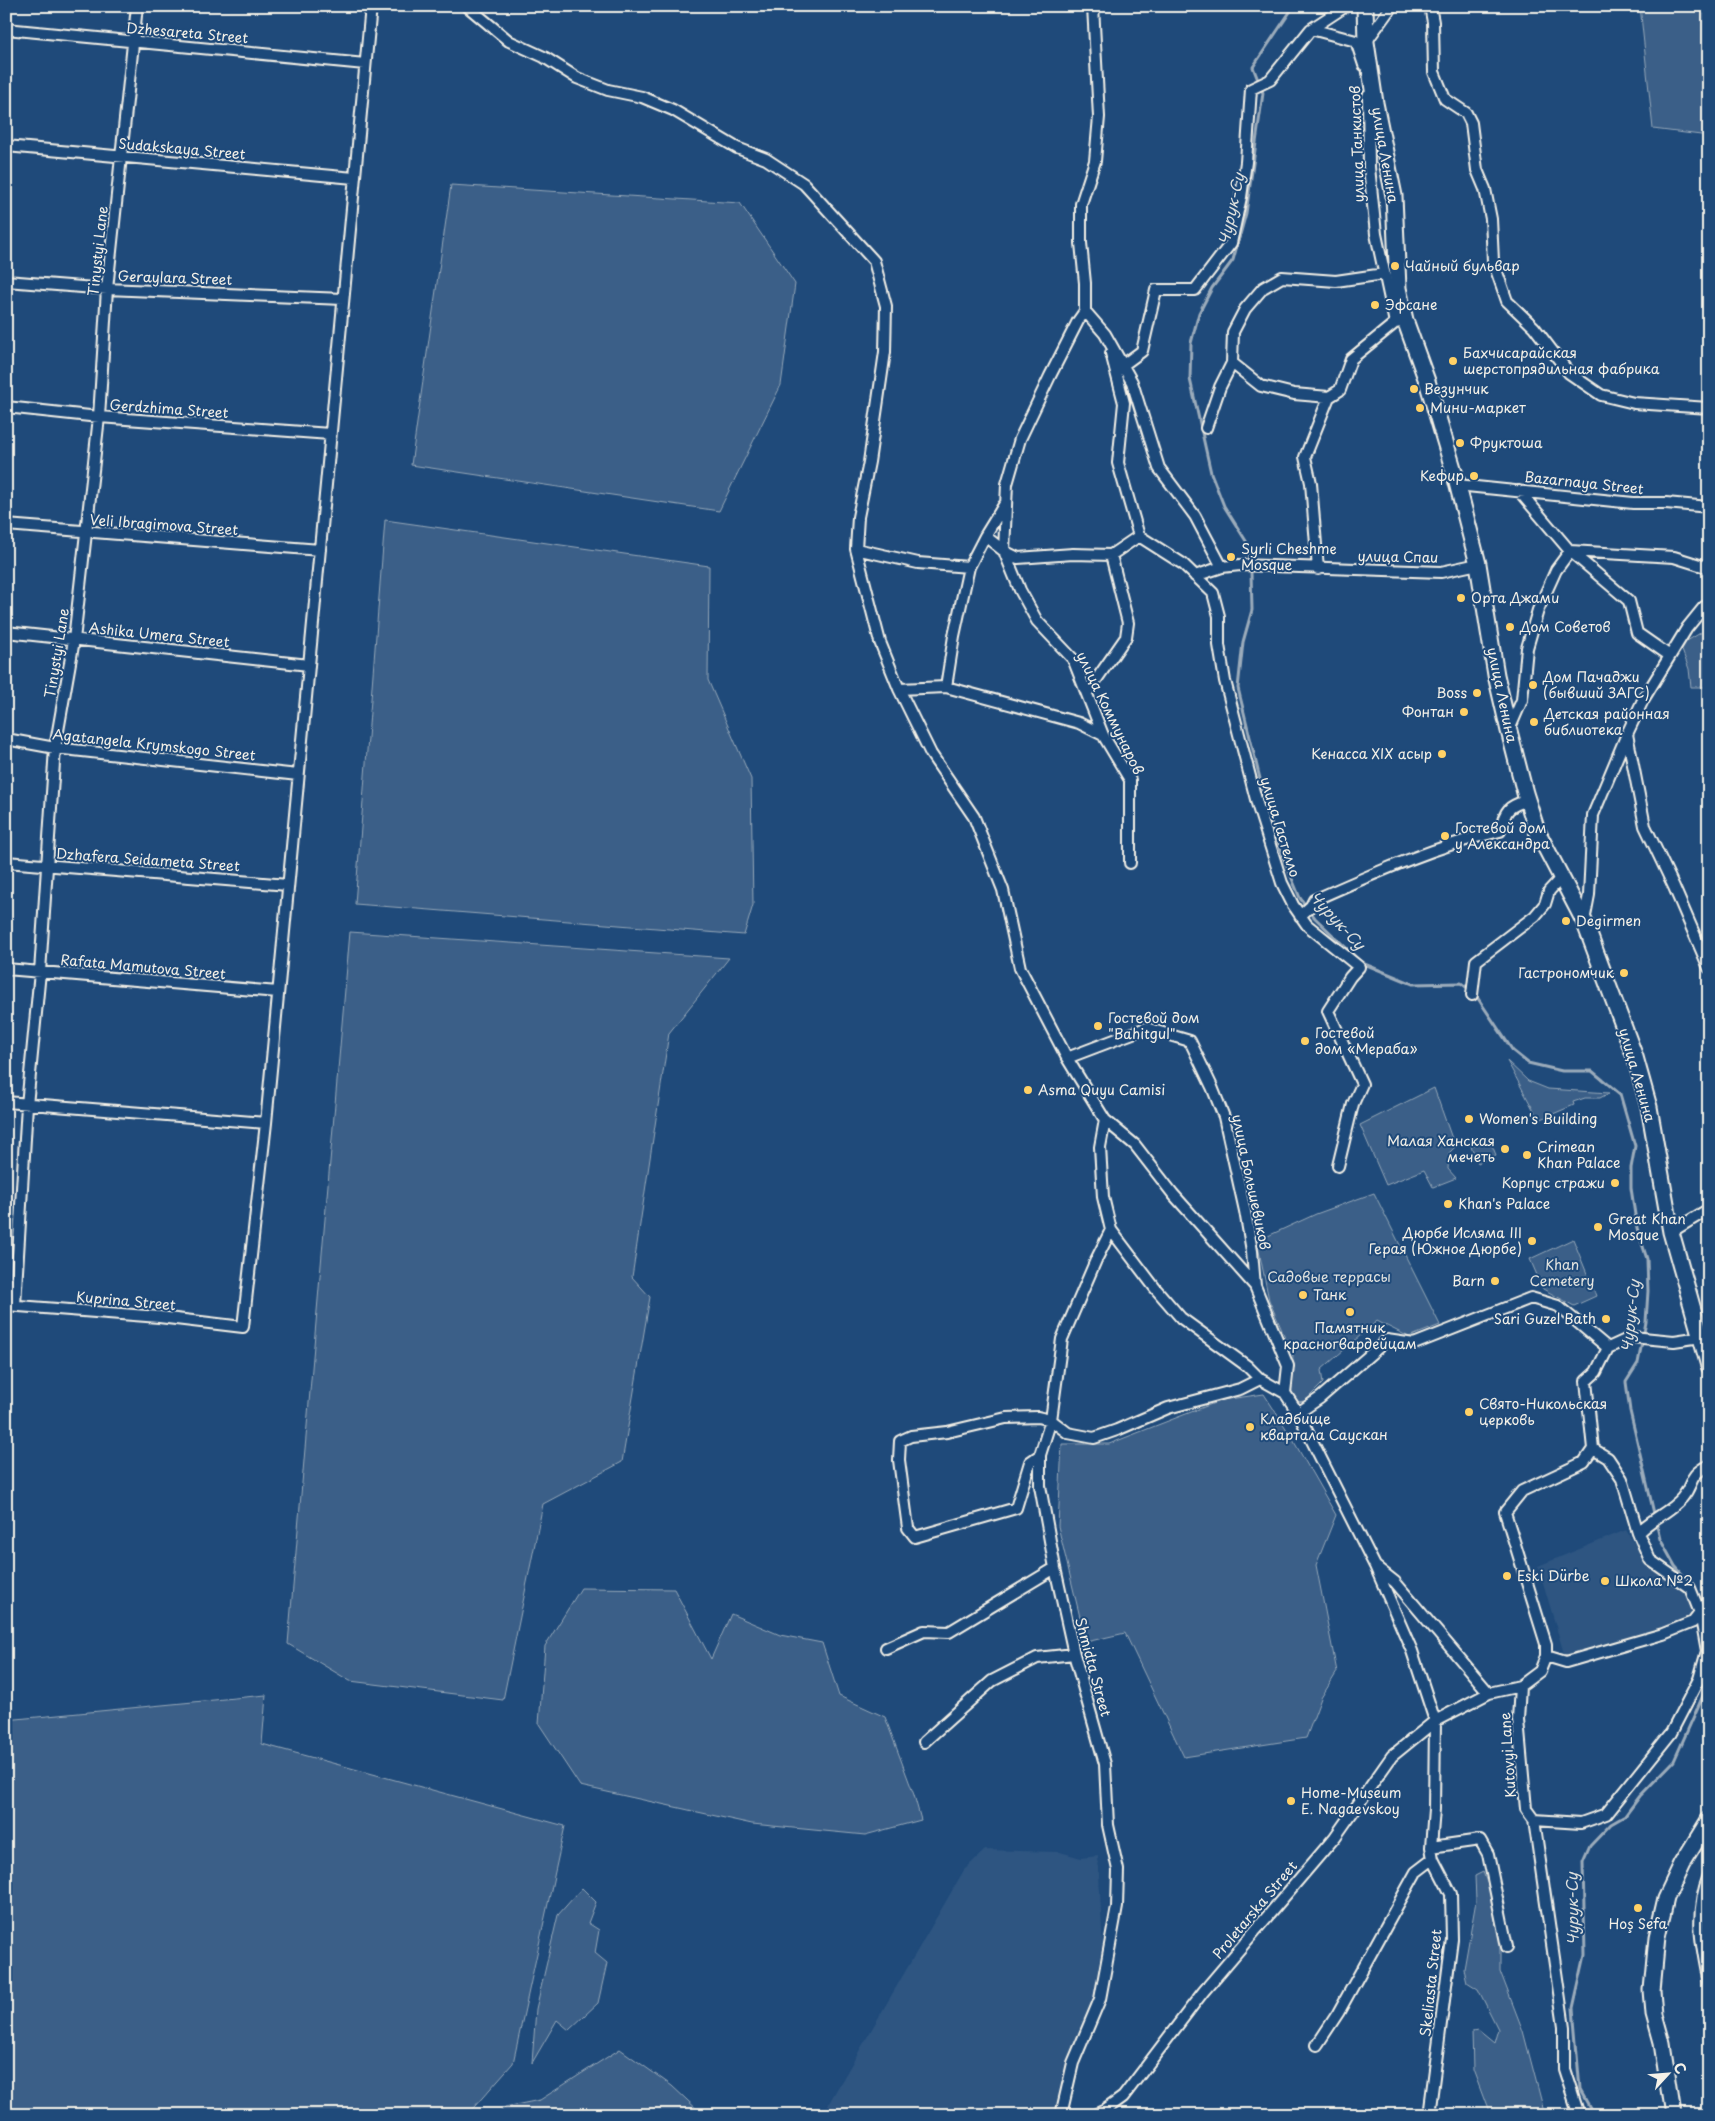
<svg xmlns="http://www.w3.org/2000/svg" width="1715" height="2121" viewBox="0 0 1715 2121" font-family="'Playpen Sans',sans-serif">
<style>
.built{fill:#2d5581}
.green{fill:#3a5f88;stroke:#97a8b8}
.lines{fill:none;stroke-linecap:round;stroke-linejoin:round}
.stream{stroke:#9cacbb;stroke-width:3}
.minor-casing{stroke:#f4f1e8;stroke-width:14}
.secondary-casing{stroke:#f4f1e8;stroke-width:19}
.minor{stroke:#1f4a7a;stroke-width:10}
.secondary{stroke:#1f4a7a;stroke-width:15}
.poi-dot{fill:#ffd166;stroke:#1f4a7a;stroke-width:2}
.labels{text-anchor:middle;stroke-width:4;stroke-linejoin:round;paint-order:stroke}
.street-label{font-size:14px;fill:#f4f1e8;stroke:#1f4a7a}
.poi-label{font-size:14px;fill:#f4f1e8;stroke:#1f4a7a;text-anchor:start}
.park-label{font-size:14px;fill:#e1e2de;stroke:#1f4a7a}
.water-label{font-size:15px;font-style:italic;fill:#dee0dd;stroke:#1f4a7a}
</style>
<rect width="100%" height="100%" fill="#1f4a7a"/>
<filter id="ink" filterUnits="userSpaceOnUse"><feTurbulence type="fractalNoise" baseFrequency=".02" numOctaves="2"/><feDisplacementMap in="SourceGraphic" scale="10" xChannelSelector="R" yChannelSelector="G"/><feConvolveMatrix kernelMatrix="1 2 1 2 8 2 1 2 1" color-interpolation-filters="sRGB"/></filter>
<g filter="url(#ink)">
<!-- built -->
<path class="built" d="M1626,1530L1649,1567L1688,1595L1694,1617L1565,1657L1538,1566Z
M985,1850L1060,1852L1081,1858L1098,1856L1103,1948L1092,2006L1057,2115H822L964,1870Z"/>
<!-- green -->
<path class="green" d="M1640,6H1709V136L1653,129Z
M451,185L740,203L795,284L781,385L719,511L411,465Z
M385,520L709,566L708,680L751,779L753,905L744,935L355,904Z
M1709,628V687H1691L1689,669L1680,645Z
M350,932L729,958L669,1033L632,1277L650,1297L622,1462L543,1504L503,1700L350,1681L288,1644Z
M1507,1061L1528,1081L1548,1089L1609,1093L1600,1098H1585L1573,1102L1574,1105L1539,1120Z
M1434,1088L1455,1147L1449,1153L1448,1169L1456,1178L1433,1187L1424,1170L1386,1185L1360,1125Z
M1489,1138L1496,1155L1478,1163L1471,1146Z
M1374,1193L1440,1325L1409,1337L1377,1321L1321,1370L1323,1383L1305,1401L1297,1402L1290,1387L1293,1356L1269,1300L1257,1241L1316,1214Z
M1573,1239L1596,1296L1574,1306L1543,1289L1530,1259Z
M1264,1394L1289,1433L1336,1515L1316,1565L1337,1672L1321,1698L1306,1738L1184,1757L1125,1633L1086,1642L1058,1526L1062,1444H1109L1222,1400Z
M581,1588L674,1589L711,1659L731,1614L780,1635L822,1643L839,1696L885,1717L914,1795L921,1820L865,1835L752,1824L580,1786L539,1724L545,1646Z
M266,1695L262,1744L565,1826L513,2063L467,2115H6V1720Z
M1483,1872L1500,1918V1971L1523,2031L1545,2115H1490L1473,2070L1472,2031L1478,2030L1494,2043L1498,2029L1478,1989L1467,1982L1464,1969L1476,1901L1475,1876Z
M582,1888L596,1902L588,1923L599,1930L595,1953L607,1963L598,2003L569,2030L557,2020L532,2063L536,2009L558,1915Z
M620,2049L672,2086L701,2113L716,2115H498L505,2107L540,2100Z"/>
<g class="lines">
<!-- stream -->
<path class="stream" d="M1249,559L1246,541L1224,506L1211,473L1190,379L1191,343L1199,313L1212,288L1233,260L1246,213L1263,93L1253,67L1294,6
M1251,572L1252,610L1243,642L1238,688L1269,816L1283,857L1300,898L1315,918L1362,963L1413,984L1461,983L1470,990
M1475,994L1513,1051L1528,1063L1562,1071H1592L1620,1094L1635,1146L1631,1168V1188L1637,1228L1647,1259L1648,1291L1646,1322L1638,1363L1626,1382L1630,1411L1660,1539L1675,1566L1689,1582
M1697,1593L1706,1610L1709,1630
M1594,2115L1580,2090L1573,2008L1585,1955L1583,1862L1590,1846L1611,1824L1625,1816L1640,1796L1674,1761L1709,1682"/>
<defs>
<path id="minor" d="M467,6L509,41L544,57L577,78L608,90L642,97L673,110L737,148L766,159L804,184L874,261L886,306L885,352L869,462L858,517L856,549L880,642L899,689L931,754L974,817L1003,890L1020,968L1067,1058L1105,1120L1135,1145L1173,1194L1255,1286L1288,1366L1285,1393L1298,1413L1375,1566L1412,1651L1435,1721L1434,1809L1431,1847L1433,1859L1451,1894L1452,1939L1429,2115
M1093,6L1099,117L1095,161L1081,204V243L1085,283V311L1105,334L1132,382L1159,468L1195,516L1222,567
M1430,6L1433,22L1434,72L1445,99L1466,113L1471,123L1477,170L1485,189L1491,219L1493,261L1507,301L1534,327L1569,373L1601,395L1634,403L1709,408
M6,29L365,64
M1311,29L1356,41L1364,65
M1366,42L1392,6
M1368,96L1369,167L1376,234L1395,323
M6,146L354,178
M6,281L107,289L343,299
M1085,311L1078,321L1050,376L1020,439L1007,484L1004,551L1020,590L1037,621L1073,659L1103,735L1130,780V863
M1111,353L1124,403L1118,463L1139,536
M1232,363L1261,386L1294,394L1329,397
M1123,365L1142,351L1156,290H1195L1231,243L1241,197L1246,162L1251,89L1270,80L1311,29L1346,6
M6,407L99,417L330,434
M1206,428L1220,387L1232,363L1233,332L1245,309L1263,288L1282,277L1336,281L1384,274
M1457,485L1633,503H1666L1709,507
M1519,491L1570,551L1629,601L1637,633L1670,656
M6,525L320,550
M985,536L1004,551L1018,558L1073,554L1111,555L1139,536
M1139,536L1183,564L1213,593L1219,616V645L1225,681L1258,807L1282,883L1293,905L1307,925L1359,967L1350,977L1328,1011L1362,1084L1353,1104L1338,1166
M856,549L918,563L969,567
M1318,569L1311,483L1305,457L1329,397L1340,390L1351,359L1395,323L1400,322
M1195,576L1222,567L1240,565L1441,572L1478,564
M6,632L309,665
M946,687L954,636L969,567L985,536L1004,505
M899,689L946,687L1079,723L1103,735
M1087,693L1126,637L1128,623L1111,555
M1509,730L1522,700L1527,648L1538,610L1556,570L1570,551L1674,557L1709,568
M1627,734L1645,826L1674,887L1709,968
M6,739L55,748L298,775
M6,862L288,885
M1300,916L1311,906L1314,900C1375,873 1435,846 1500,831C1506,810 1506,807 1528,800
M1584,921L1589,895L1593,815L1627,734L1643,700L1687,628L1704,607L1709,604
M6,969L278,992
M1472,995L1476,961L1535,916L1545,904L1549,891L1561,878
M1067,1058L1146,1028L1190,1041L1212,1087L1224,1117L1245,1211L1252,1251L1255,1286
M6,1102L266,1123
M1105,1120L1100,1147L1103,1197L1111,1230L1155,1288L1181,1318L1247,1366L1260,1379L1285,1393
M1671,1232L1709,1209
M6,1305L159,1317L243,1327L266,1123L371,6
M15,1305L27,1105L40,972L55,748L74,640L99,417L107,289L137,6
M1608,1348L1632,1337L1674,1341L1701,1337
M1298,1413L1320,1398L1387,1340L1414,1344L1531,1298L1558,1306L1608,1348
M1040,1455L1030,1462L1016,1508L915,1537L908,1528L899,1460L900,1441L911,1436L947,1432L1006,1418L1038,1417L1051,1420L1068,1433L1094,1438L1117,1430L1168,1408L1240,1389L1260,1379
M1638,1533C1650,1519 1669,1513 1682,1498C1695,1483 1686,1477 1709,1465
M1376,1567L1395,1582L1489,1693
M886,1648L924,1631L949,1632L1055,1568
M1546,1656L1566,1662L1663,1634L1693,1622L1700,1613
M1520,1686L1518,1720L1526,1809L1534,1820L1564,2027V2069L1579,2115
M924,1742L992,1681L1037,1658L1074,1654
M1534,1820L1581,1823L1606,1814L1671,1733L1699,1679L1707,1651L1700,1613L1690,1588L1650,1560L1638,1533L1622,1479L1608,1458L1593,1449
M1431,1847L1480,1840L1488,1854L1507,1947
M1709,1875C1694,1914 1701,1943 1709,1983
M1317,2045L1338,2013L1416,1872L1433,1859
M1061,2115L1073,2063L1100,1999L1117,1907L1118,1870L1108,1825L1105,1764L1074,1654L1055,1568L1040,1486V1455L1051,1420L1062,1339L1096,1260L1111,1230
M1094,2115L1105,2110L1123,2097L1203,1992L1335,1837L1392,1756L1435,1721L1489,1693L1520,1686L1540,1671L1546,1656V1644L1505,1512L1522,1491L1584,1462L1593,1449L1586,1381L1596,1372L1608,1348"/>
<path id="secondary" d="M1365,6L1366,42L1375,103L1394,196L1398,288L1405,320L1427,381L1455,475L1478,564L1496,675L1509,731L1525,793L1537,831L1584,921L1635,1057L1649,1107L1671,1232L1709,1366
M1673,2115L1662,2043L1654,2014L1652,1990L1657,1937L1666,1898L1682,1864L1709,1820"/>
</defs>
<!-- minor casing -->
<use href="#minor" class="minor-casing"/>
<!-- secondary casing -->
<use href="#secondary" class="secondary-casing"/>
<!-- minor -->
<use href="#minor" class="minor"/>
<!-- secondary -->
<use href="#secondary" class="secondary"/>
</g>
</g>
<!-- markers -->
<g class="poi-dot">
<circle cx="1395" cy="266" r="5"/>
<circle cx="1375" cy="305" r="5"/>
<circle cx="1453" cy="361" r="5"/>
<circle cx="1414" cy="389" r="5"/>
<circle cx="1420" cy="408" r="5"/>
<circle cx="1460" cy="443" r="5"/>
<circle cx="1474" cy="476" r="5"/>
<circle cx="1231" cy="557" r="5"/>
<circle cx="1461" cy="598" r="5"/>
<circle cx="1510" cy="627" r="5"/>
<circle cx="1533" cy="685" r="5"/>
<circle cx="1477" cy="693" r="5"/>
<circle cx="1464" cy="712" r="5"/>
<circle cx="1534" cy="722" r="5"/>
<circle cx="1442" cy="754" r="5"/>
<circle cx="1445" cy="836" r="5"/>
<circle cx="1566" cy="921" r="5"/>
<circle cx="1624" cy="973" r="5"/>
<circle cx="1098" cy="1026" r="5"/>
<circle cx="1305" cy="1041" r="5"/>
<circle cx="1028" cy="1090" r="5"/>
<circle cx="1469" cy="1119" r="5"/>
<circle cx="1505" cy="1149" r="5"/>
<circle cx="1527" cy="1155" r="5"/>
<circle cx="1615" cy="1183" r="5"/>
<circle cx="1448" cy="1204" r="5"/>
<circle cx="1598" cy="1227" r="5"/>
<circle cx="1532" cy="1241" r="5"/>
<circle cx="1495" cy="1281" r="5"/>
<circle cx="1303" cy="1295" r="5"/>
<circle cx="1350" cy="1312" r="5"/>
<circle cx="1606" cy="1319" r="5"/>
<circle cx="1469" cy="1412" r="5"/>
<circle cx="1250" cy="1427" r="5"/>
<circle cx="1507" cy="1576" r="5"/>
<circle cx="1605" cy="1581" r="5"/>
<circle cx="1291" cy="1801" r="5"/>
<circle cx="1638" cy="1908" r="5"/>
</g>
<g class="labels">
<!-- street labels -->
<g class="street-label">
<text transform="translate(187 33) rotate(5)" y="5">Dzhesareta Street</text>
<text transform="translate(1357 144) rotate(-92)" y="5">улица Танкистов</text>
<text transform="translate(182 149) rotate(5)" y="5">Sudakskaya Street</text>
<text transform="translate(1385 155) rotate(80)" y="5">улица Ленина</text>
<text transform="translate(98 251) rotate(-84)" y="5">Tinystyi Lane</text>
<text transform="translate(175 278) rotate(2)" y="5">Geraylara Street</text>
<text transform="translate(169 409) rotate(4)" y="5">Gerdzhima Street</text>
<text transform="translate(1584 483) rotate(6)" y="5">Bazarnaya Street</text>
<text transform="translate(164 525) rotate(4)" y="5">Veli Ibragimova Street</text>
<text transform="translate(1398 557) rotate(1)" y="5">улица Спаи</text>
<text transform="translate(159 635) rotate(6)" y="5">Ashika Umera Street</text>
<text transform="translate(57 653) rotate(-81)" y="5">Tinystyi Lane</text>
<text transform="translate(1502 695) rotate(78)" y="5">улица Ленина</text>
<text transform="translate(1110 713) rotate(64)" y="5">улица Коммунаров</text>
<text transform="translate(154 745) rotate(6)" y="5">Agatangela Krymskogo Street</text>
<text transform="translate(1280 827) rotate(73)" y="5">улица Гастелло</text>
<text transform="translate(148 860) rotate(4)" y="5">Dzhafera Seidameta Street</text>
<text transform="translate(143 967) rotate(5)" y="5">Rafata Mamutova Street</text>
<text transform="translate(1637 1075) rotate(74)" y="5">улица Ленина</text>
<text transform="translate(1251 1182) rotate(78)" y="5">улица Большевиков</text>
<text transform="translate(126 1301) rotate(5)" y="5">Kuprina Street</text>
<text transform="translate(1093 1667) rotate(75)" y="5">Shmidta Street</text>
<text transform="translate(1508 1755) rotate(-94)" y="5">Kutovyi Lane</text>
<text transform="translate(1255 1910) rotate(-50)" y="5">Proletarska Street</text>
<text transform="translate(1431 1983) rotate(-84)" y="5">Skeliasta Street</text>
</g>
<!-- poi labels -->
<g class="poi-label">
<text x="1405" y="271">Чайный бульвар</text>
<text x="1385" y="310">Эфсане</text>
<text x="1463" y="358">Бахчисарайская<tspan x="1463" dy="16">шерстопрядильная фабрика</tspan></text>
<text x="1424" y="394">Везунчик</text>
<text x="1430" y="413">Мини-маркет</text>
<text x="1470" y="448">Фруктоша</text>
<text x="1464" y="481" text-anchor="end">Кефир</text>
<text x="1241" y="554">Syrli Cheshme<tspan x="1241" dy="16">Mosque</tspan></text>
<text x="1471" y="603">Орта Джами</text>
<text x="1520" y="632">Дом Советов</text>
<text x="1543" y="682">Дом Пачаджи<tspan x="1543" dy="16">(бывший ЗАГС)</tspan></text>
<text x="1467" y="698" text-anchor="end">Boss</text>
<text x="1454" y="717" text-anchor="end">Фонтан</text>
<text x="1544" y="719">Детская районная<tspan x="1544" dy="16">библиотека</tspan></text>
<text x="1432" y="759" text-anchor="end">Кенасса XIX асыр</text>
<text x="1455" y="833">Гостевой дом<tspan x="1455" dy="16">у Александра</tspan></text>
<text x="1576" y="926">Degirmen</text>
<text x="1614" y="978" text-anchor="end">Гастрономчик</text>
<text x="1108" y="1023">Гостевой дом<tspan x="1108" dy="16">"Bahitgul"</tspan></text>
<text x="1315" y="1038">Гостевой<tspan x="1315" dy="16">дом «Мераба»</tspan></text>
<text x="1038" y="1095">Asma Quyu Camisi</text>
<text x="1479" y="1124">Women's Building</text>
<text x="1495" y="1146" text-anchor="end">Малая Ханская<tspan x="1495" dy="16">мечеть</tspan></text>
<text x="1537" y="1152">Crimean<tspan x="1537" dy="16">Khan Palace</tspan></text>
<text x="1605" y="1188" text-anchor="end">Корпус стражи</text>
<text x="1458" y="1209">Khan's Palace</text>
<text x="1608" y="1224">Great Khan<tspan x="1608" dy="16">Mosque</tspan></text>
<text x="1522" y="1238" text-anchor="end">Дюрбе Исляма III<tspan x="1522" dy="16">Герая (Южное Дюрбе)</tspan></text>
<text x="1485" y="1286" text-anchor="end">Barn</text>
<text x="1313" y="1300">Танк</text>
<text x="1596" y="1324" text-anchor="end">Sari Guzel Bath</text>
<text x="1350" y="1333" text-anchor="middle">Памятник<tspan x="1350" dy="16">красногвардейцам</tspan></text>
<text x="1479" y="1409">Свято-Никольская<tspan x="1479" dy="16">церковь</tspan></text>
<text x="1260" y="1424">Кладбище<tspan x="1260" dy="16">квартала Саускан</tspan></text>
<text x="1517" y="1581">Eski Dürbe</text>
<text x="1615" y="1586">Школа №2</text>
<text x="1301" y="1798">Home-Museum<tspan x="1301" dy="16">E. Nagaevskoy</tspan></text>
<text x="1638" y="1929" text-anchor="middle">Hoş Sefa</text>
</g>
<!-- park labels -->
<g class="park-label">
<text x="1562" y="1270">Khan<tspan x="1562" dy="16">Cemetery</tspan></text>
<text x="1329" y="1282">Садовые террасы</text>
</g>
<!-- water labels -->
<g class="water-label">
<text transform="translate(1232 209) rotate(-78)" y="5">Чурук-Су</text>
<text transform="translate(1337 921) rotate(47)" y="5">Чурук-Су</text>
<text transform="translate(1631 1316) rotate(-84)" y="5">Чурук-Су</text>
<text transform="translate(1573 1909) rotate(-91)" y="5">Чурук-Су</text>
</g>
</g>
<!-- margin -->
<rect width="1715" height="2121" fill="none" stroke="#1f4a7a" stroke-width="25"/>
<rect x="12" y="12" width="1690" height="2096" fill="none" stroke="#f4f1e8" stroke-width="2" filter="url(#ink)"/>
<!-- north arrow -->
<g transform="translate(1668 2074) rotate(64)" stroke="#1f4a7a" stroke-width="4" paint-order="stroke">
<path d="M0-4L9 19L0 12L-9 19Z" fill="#f4f1e8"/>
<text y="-8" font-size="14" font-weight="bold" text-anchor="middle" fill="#f4f1e8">С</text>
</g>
</svg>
